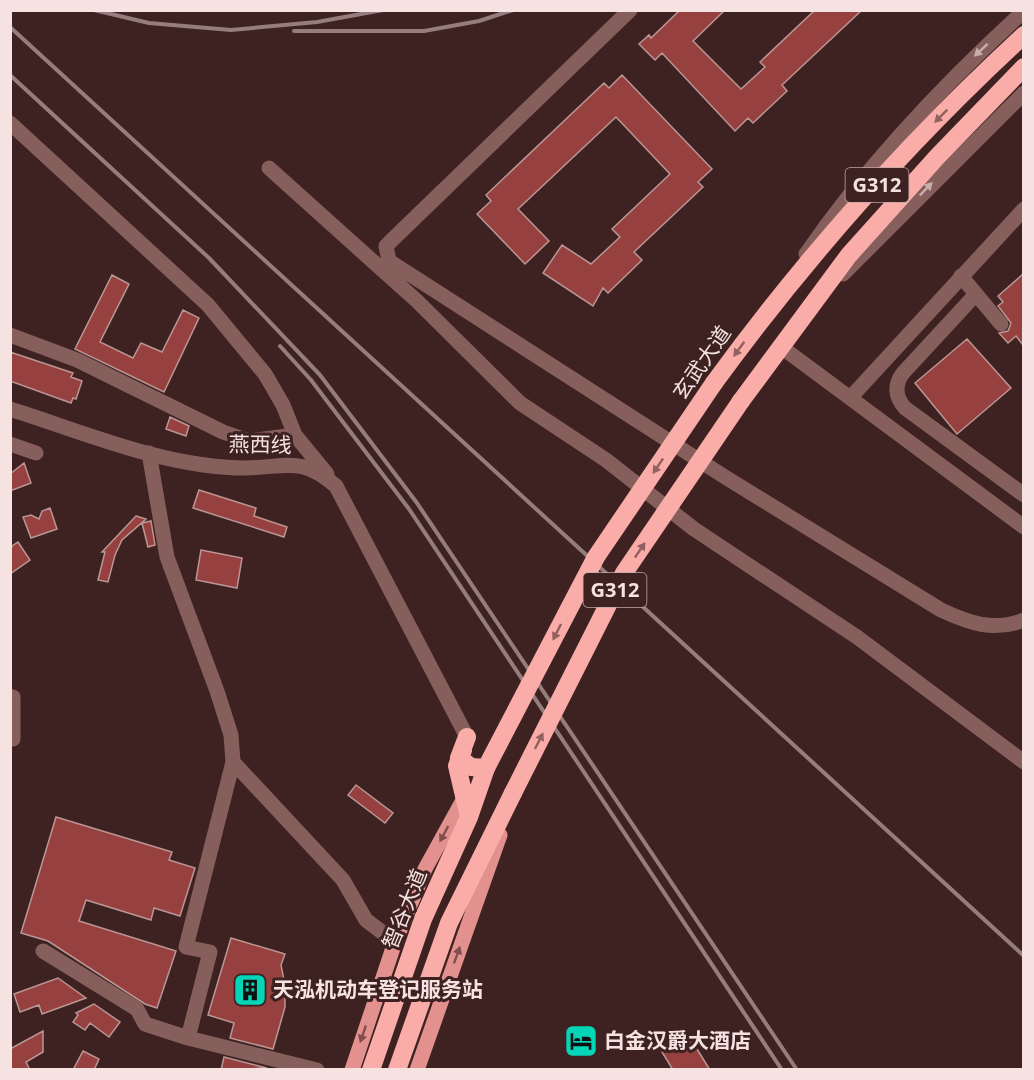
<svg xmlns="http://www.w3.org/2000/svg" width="1034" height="1080" viewBox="0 0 1034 1080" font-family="'Open Sans','Noto Sans SC',sans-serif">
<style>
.building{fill:#964040;stroke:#ba9794;stroke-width:1.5}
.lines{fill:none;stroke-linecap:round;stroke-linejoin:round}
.minor{stroke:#865f5d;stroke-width:15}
.major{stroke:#e2918e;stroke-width:15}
.highway{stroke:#faaca8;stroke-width:18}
.rail{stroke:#947d7c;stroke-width:4}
.highway-bridge{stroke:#faaca8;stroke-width:18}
.oneway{fill:#c9aeac}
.oneway2{fill:#92605e}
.oneway3{fill:#7f4e4d}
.labels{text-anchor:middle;stroke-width:6;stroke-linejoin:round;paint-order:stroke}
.shield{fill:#3d2221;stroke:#bea8a7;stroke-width:1.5}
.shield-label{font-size:20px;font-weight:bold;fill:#f5e2e1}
.street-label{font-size:21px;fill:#f5e2e1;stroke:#3d2221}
.poi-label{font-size:21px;font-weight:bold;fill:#f5e2e1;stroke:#3d2221;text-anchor:start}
</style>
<rect width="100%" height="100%" fill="#3d2221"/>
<!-- building -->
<path class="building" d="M680,10H725L693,41L741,89L765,67L760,62L815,10H862L782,85L787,91L753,123L748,118L735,131L662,53L655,60L639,44L649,35L651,38Z
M622,75L712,169L698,182L703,187L634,252L642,260L608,293L603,288L593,306L543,273L562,245L591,264L620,237L612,229L670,174L616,117L518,209L549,241L525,264L477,214L491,201L486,195L604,83L609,88Z
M1023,274V345L1016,336L1008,343L999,333L1008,331L1011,323L998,306L1003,302L998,296Z
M112,275L129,284L100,342L133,358L141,343L162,352L183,310L199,318L164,392L75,349Z
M967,339L1011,388L957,434L915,383Z
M10,352L73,373L71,377L82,381L76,399L73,398L71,403L10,381Z
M170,417L189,426L186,436L166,429Z
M24,463L31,483L10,491V474Z
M199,490L256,508L254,516L287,527L284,537L193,508Z
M50,508L57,529L31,538L23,517L31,515L39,519L42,511Z
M136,516L146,519L122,540L115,555L108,582L98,580L105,552H102Z
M151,521L155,545L148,547L142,523Z
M18,542L30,560L10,574V553L12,546Z
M201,550L242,558L237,588L196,580Z
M356,785L393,813L385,823L348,795Z
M56,817L172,852L169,860L195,868L180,916L154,908L151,920L86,900L79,921L176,951L157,1008L145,1004L48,941L21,933Z
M231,938L285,954L281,965L285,985V1007L273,1049L230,1038L234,1023L208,1015Z
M58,978L86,998L42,1014L39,1005L20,1012L14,994Z
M94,1004L120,1022L109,1037L90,1023L85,1030L73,1022L78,1015L76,1013Z
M43,1031V1052L26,1062L30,1070H10V1049Z
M689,1036L710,1070H673L662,1052Z
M83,1051L99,1059L94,1070H73Z
M224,1057L267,1068L221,1070Z"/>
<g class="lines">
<!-- minor -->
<path class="minor" d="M630,10L392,240L386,246L389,261L725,477L941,610C969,623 993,632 1024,620
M10,123L208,305L265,374L283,405L295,435L327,474
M269,168L417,301L520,403L606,460L694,529L857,637L1024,762
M806,254C868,164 944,84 1024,11
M843,274L1024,93
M961,276L1001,324
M976,294L903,373C894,385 895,397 905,408L1024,495
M10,335L77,360L223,432L249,441L295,435
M780,346L1024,527
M851,397L1024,209
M10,409C86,433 166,468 246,468C288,467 301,456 336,486L467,737
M10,444L36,453
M149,453L167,557L217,691L231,735L233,762L343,880L366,920L395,942
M10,696L13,697V739
M233,762L186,947L210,952L188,1038L317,1070
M43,951L137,1009L145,1024L188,1038"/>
<!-- major -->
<path class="major" d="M352,1070L395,942L425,869L468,791
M417,1070L500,835"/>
<!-- highway -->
<path class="highway" d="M714,383C806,257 910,140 1024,35
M741,401L849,255L937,157L1024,67
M463,750L457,766L469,817
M371,1070L423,919L469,817L486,768L471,767L459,758L467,737
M397,1070L449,923L513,793"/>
<!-- rail -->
<path class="rail" d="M94,10L149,23L231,30L317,22L383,10
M10,27L1024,956
M294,31H424L479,21L513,10
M10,75L209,258L320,375L417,503L797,1070
M280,346L311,380L409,509L782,1070"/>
<!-- highway-bridge -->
<path class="highway-bridge" d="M486,768L596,557L714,383
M513,793L624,573L741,401"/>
</g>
<!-- one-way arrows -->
<defs><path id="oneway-solid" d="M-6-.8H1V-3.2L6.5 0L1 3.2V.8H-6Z" transform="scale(1.5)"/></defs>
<g class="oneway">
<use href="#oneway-solid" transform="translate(981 50) rotate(137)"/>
<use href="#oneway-solid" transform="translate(926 189) rotate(-46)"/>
</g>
<g class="oneway2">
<use href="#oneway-solid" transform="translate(941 116) rotate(135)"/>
<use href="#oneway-solid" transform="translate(739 349) rotate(126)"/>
<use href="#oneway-solid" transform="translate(658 466) rotate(124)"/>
<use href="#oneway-solid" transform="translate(640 550) rotate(-56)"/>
<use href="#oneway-solid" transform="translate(557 632) rotate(117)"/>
<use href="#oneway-solid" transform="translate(539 741) rotate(-63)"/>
</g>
<g class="oneway3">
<use href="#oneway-solid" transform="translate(444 834) rotate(118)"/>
<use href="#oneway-solid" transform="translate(457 955) rotate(-70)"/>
<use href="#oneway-solid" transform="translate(363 1034) rotate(109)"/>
</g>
<!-- icons -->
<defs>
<symbol id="building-square" viewBox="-11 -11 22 22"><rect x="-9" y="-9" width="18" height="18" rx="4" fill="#03d5b6" stroke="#3d2221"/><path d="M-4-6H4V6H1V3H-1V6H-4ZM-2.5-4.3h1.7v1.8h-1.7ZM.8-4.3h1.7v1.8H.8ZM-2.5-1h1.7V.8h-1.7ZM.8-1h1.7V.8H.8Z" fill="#111"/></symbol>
<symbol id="hotel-square" viewBox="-11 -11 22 22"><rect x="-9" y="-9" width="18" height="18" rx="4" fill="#03d5b6" stroke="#3d2221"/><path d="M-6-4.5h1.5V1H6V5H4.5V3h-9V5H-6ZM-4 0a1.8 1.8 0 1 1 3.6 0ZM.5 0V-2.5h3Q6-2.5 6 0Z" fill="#111"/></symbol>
</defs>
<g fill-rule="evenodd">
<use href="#building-square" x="231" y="971" width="38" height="38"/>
<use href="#hotel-square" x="562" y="1022" width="38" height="38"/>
</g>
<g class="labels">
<!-- shield labels -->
<g class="shield">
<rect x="845.5" y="168" width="63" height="34" rx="4.5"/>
<rect x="583.5" y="573" width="63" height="34" rx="4.5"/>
</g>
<g class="shield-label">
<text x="877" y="192">G312</text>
<text x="615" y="597">G312</text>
</g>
<!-- street labels -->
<g class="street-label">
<text transform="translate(702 363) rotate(-55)" y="7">玄武大道</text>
<text transform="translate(260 445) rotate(1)" y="7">燕西线</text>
<text transform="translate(405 909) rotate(-68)" y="7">智谷大道</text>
</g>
<!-- poi labels -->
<g class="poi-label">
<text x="273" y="997">天泓机动车登记服务站</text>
<text x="604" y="1048">白金汉爵大酒店</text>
</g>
</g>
<!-- border -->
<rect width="1034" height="1080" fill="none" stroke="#f5e2e1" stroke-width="24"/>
</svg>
